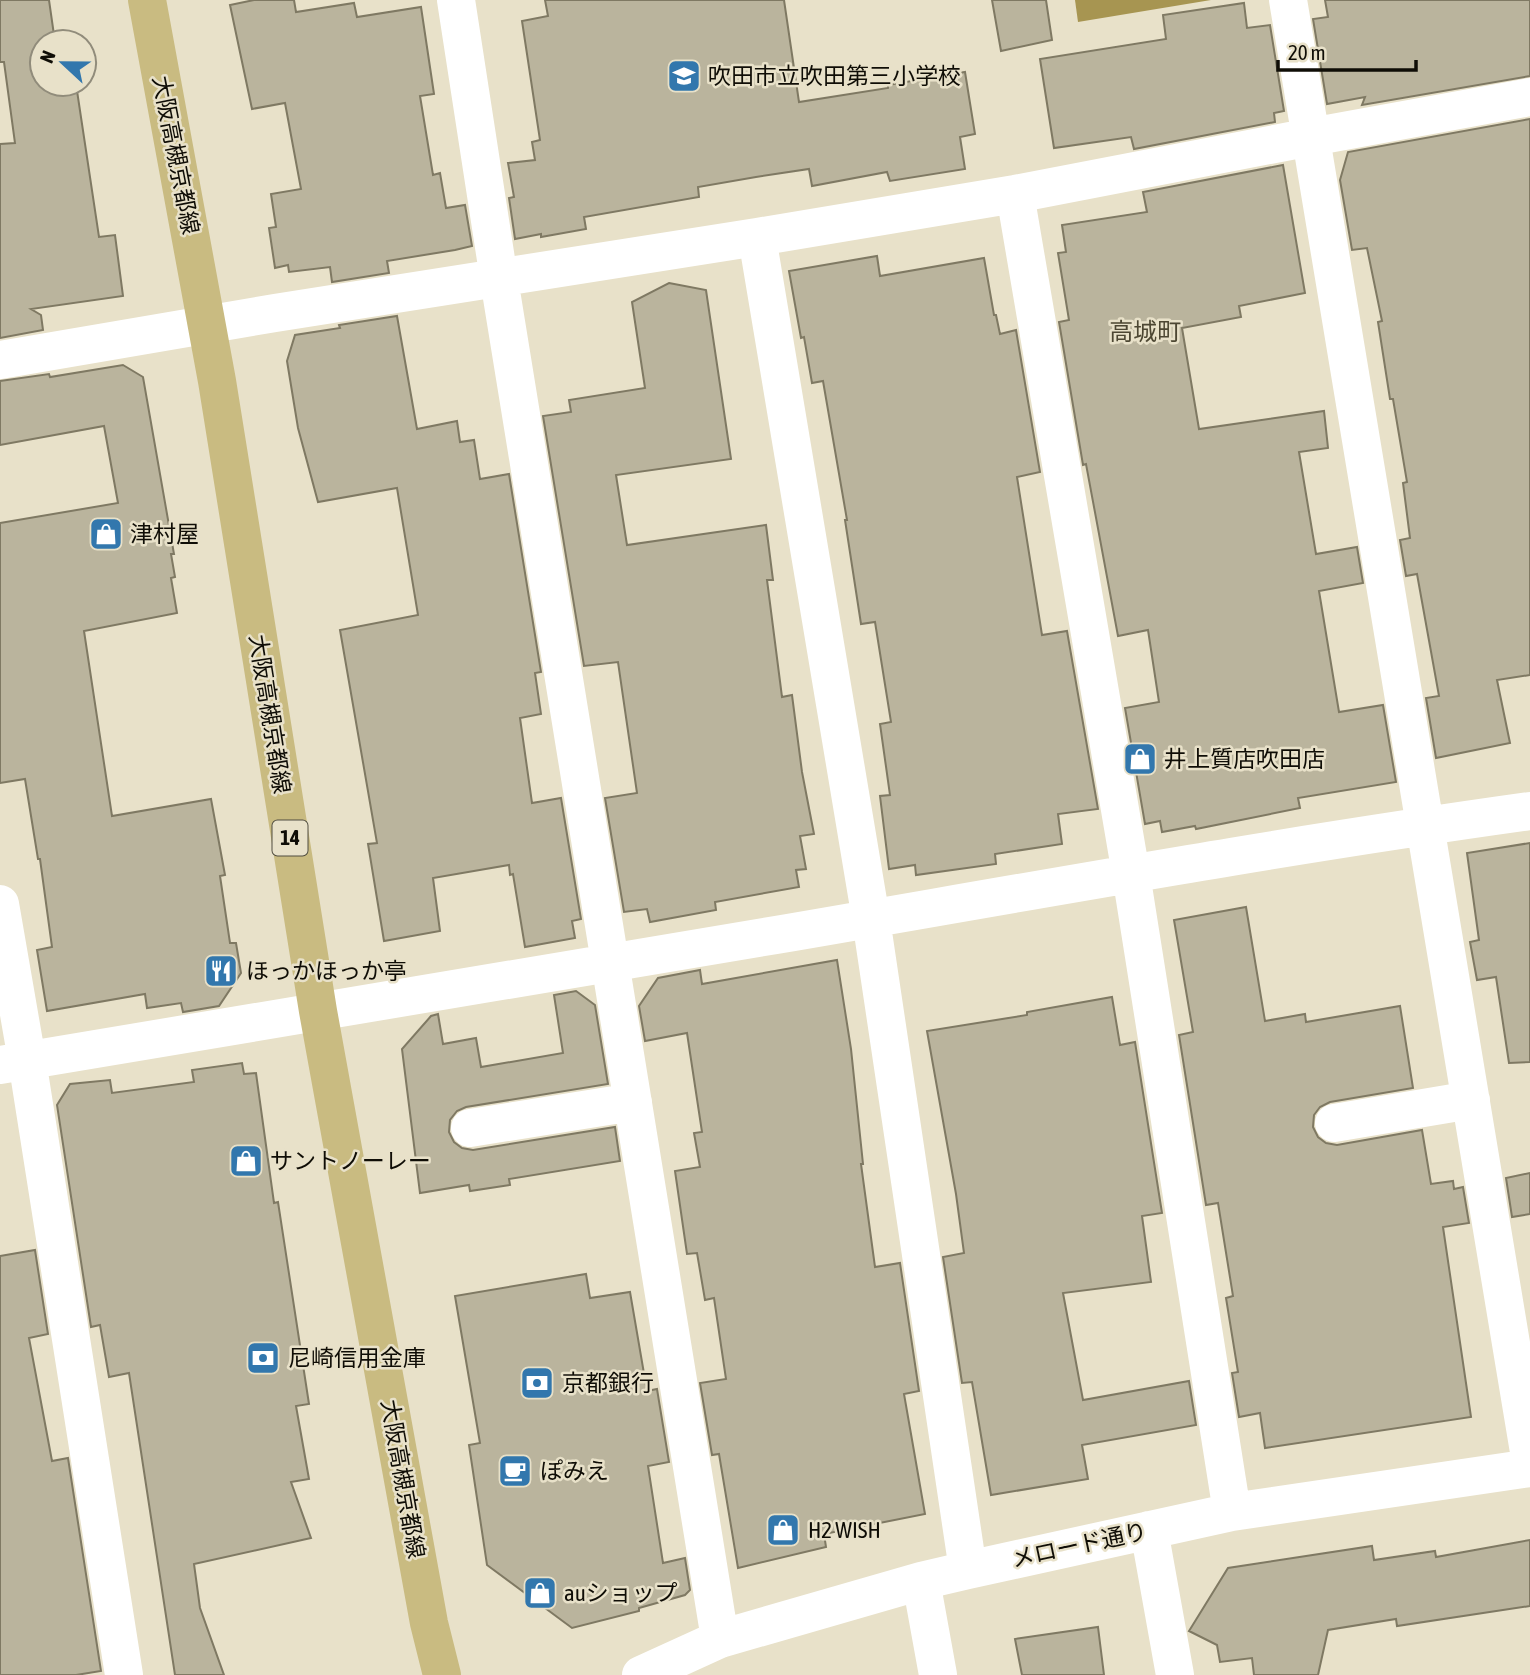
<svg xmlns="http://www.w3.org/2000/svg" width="1530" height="1675" viewBox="0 0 1530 1675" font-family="'Asap Condensed','Noto Sans JP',sans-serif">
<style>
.water{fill:#a79551}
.building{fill:#bab49d;stroke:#7f7963;stroke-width:2}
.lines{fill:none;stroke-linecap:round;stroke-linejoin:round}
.minor{stroke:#fff;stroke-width:38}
.major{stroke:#c9bb81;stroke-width:38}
.labels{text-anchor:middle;stroke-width:5;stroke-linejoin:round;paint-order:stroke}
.shield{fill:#e8e1c9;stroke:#504d40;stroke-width:2}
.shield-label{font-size:21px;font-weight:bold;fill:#0f0d06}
.poi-label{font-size:23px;fill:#0f0d06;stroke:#e8e1c9;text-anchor:start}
.street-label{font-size:23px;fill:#0f0d06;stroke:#e8e1c9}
.neighbourhood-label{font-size:24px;fill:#4d4733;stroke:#e8e1c9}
</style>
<rect width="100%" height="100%" fill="#e8e1c9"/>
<!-- water -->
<path class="water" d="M1075,0H1211L1078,22Z"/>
<!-- building -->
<path class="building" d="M0,0H49L55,42H42V84H76L99,237L115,235L123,296L31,309L41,315L43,330L0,338V144L15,143L4,62H0Z
M254,0H294L296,12L354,3L357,17L421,7L434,94L420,96L433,175L440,173L446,208L465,205L472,246L455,250L387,261L389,273L332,282L330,267L289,272L288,265L275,268L269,228L276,227L271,194L301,189L285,103L252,109L230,5Z
M545,0H784L799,102L888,88V85L965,72L975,134L960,137L965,169L890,181L887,172L812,186L809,169L756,177L698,187L699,197L584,217L586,229L541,237V234L515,239L509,198L514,197L508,163L535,160L532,142L540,140L522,21L548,16Z
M992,0H1046L1052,40L1001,51Z
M1325,0H1530V76L1362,105L1365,97L1327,104L1313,19L1328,17Z
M1244,3L1247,28L1270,25L1284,111L1274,113L1275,122L1134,149L1131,137L1054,148L1040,59L1166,39L1163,15Z
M1530,119V675L1497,680L1510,743L1436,758L1426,698L1439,696L1417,574L1406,576L1400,540L1410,538L1403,483L1407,482L1393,399H1390L1378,322L1382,321L1367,248L1352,250L1340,180L1348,152Z
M1283,165L1305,293L1239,306L1241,317L1182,328L1199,429L1324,411L1328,448L1299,452L1316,554L1357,547L1363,583L1319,591L1339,712L1383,705L1396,782L1298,798L1300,808L1196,829L1195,826L1162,832L1160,821L1145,824L1125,708L1159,702L1148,630L1118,636L1086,464L1083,465L1059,322L1069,320L1058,253L1066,252L1062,225L1147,212L1143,192Z
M877,256L880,276L984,258L994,315H996L1000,334L1016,330L1040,472L1017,477L1042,635L1067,631L1098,809L1058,814L1062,844L995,854L996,864L916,875L915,865L889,869L880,796L890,795L880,724L891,722L875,622L861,624L845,520H847L823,381L812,383L804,337L801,338L789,271Z
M669,283L706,290L731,459L616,475L627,545L766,525L773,580H767L782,697L792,695L802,772L814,834L800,836L806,869L796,870L799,887L715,902L716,910L650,922L647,909L624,912L605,798L637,793L618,662L584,666L543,416L571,412L569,400L645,388L632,302Z
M397,316L417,429L457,421L460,442L474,440L480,479L509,474L541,672L535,673L541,714L520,718L532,803L561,798L581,919L572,921L575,938L525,947L513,874L510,875L509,865L433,878L440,931L384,941L368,844L377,843L340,630L418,615L397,488L318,502L298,428L287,361L295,335L340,328L339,325Z
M123,365L143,377L174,554H171L175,577L171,578L177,613L84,631L112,816L211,799L225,875L220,876L230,943H236L241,973L219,1006L183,1012L181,1003L147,1008L145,994L47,1011L37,950L52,947L40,859H38L25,779L0,783V523L118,503L104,426L0,445V381L49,374L50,377Z
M1530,843V1062L1509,1063L1496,977L1477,980L1470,942L1479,940L1467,853Z
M1246,907L1265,1021L1305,1014L1306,1022L1400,1006L1413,1088L1330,1102L1320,1107L1314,1115L1313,1127L1318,1137L1326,1143L1337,1145L1422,1130L1431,1184L1453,1181L1454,1189L1463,1187L1469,1223L1443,1227L1471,1417L1265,1448L1260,1413L1239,1417L1232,1373L1238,1372L1226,1298L1233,1296L1218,1203L1206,1205L1179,1035L1193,1032L1174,920Z
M837,960L851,1049L863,1164H861L875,1267L900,1263L919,1391L904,1394L925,1514L824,1534L826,1547L738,1568L719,1454L712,1455L700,1383L726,1379L714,1298L705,1300L697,1253L687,1254L675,1171L700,1167L694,1133L702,1132L687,1033L645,1041L639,1006L658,978L700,970L702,984Z
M576,991L595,1005L608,1084L466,1107L457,1111L450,1120L449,1132L454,1142L462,1148L473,1150L615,1127L620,1161L509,1179L510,1185L470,1191L469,1185L420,1193L402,1049L431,1016L438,1014L443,1044L476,1038L481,1067L563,1053L554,995Z
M1112,997L1120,1045L1135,1042L1162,1213L1142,1216L1151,1282L1063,1293L1083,1400L1189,1381L1196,1425L1082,1445L1088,1479L991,1495L972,1382L962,1383L943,1257L964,1253L956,1194L927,1031L1027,1015V1012Z
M242,1063L244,1074L256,1073L274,1203L278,1202L309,1404L296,1406L309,1479L291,1482L311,1538L194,1564L200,1608L224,1675H175L129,1373L109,1377L100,1325L91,1327L57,1105L70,1084L110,1080L112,1093L194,1082L192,1070Z
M1530,1173V1214L1512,1217L1506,1178Z
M35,1250L48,1334L29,1338L52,1461L68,1458L101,1671L76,1675H0V1256Z
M586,1274L590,1298L630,1292L647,1391L657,1389L669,1462L648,1466L663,1563L685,1558L690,1590L685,1595L639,1608V1611L572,1628L487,1565L469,1445L480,1443L455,1296Z
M1530,1540V1606L1397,1626L1396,1619L1328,1630L1318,1675H1254L1252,1658L1220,1662L1217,1645L1189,1631L1228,1568L1372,1546L1374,1560L1435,1551L1436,1557Z
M1098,1627L1104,1675H1022L1015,1639Z"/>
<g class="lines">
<!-- minor -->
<path class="minor" d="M456,0L499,279L720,1639
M1288,0L1530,1458
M1015,194L1131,874L1232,1512
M757,237L871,919L968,1570
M0,360L275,313L757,237L1015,194L1311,137L1530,97
M0,904L27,1060L124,1675
M0,1065C259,1021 518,980 776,935C1027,892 1278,846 1530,811
M1334,1123L1471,1100
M470,1128L633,1102
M1149,1530L1175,1675
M921,1581L938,1675
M641,1675L720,1639L921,1581L968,1570L1232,1512L1530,1468"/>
<!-- major -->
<path class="major" d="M147,0L217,381L318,1011L429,1623L442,1675"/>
</g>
<!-- icons -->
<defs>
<symbol id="school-square" viewBox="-11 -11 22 22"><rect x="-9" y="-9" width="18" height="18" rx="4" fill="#3277ad" stroke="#e8e1c9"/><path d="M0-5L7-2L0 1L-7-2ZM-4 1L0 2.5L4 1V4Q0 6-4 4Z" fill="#fff"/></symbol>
<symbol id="shop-square" viewBox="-11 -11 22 22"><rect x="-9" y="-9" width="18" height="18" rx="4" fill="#3277ad" stroke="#e8e1c9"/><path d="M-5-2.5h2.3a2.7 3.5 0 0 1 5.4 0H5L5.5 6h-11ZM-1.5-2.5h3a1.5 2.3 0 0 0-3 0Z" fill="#fff"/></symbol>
<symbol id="restaurant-square" viewBox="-11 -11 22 22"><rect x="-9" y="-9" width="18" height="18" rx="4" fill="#3277ad" stroke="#e8e1c9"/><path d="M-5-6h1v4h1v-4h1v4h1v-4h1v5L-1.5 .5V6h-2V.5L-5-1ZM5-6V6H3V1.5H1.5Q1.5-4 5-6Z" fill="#fff"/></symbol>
<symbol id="bank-square" viewBox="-11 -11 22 22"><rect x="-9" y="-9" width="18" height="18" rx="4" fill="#3277ad" stroke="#e8e1c9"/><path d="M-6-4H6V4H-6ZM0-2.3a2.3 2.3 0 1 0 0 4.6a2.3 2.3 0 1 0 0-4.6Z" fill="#fff"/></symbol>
<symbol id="cafe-square" viewBox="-11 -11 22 22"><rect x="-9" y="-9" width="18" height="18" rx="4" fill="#3277ad" stroke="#e8e1c9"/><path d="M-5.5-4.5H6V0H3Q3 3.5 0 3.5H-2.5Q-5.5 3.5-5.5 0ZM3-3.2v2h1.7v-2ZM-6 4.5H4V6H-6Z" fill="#fff"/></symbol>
</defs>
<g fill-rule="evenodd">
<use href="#school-square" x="665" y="57" width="38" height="38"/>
<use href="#shop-square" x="87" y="515" width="38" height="38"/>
<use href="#shop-square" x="1121" y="740" width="38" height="38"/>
<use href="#restaurant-square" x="202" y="952" width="38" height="38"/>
<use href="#shop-square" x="227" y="1142" width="38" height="38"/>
<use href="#bank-square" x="244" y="1339" width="38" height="38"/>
<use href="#bank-square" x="518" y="1364" width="38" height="38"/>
<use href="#cafe-square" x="496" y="1452" width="38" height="38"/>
<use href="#shop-square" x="764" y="1511" width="38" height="38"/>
<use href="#shop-square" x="521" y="1574" width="38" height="38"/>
</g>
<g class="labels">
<!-- shield labels -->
<rect class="shield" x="272.5" y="820.5" width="35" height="35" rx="5"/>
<g class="shield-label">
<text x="290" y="845">14</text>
</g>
<!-- poi labels -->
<g class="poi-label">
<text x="708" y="84">吹田市立吹田第三小学校</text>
<text x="130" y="542">津村屋</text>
<text x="1164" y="767">井上質店吹田店</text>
<text x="246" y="979">ほっかほっか亭</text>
<text x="270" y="1169">サントノーレー</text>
<text x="288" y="1366">尼崎信用金庫</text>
<text x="562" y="1391">京都銀行</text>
<text x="540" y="1479">ぽみえ</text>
<text x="808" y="1538">H2 WISH</text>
<text x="564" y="1601">auショップ</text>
</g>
<!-- street labels -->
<g class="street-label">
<text transform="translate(176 155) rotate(79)" y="8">大阪高槻京都線</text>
<text transform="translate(270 714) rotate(81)" y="8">大阪高槻京都線</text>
<text transform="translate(403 1479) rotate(80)" y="8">大阪高槻京都線</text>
<text transform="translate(1079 1545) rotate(-12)" y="8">メロード通り</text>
</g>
<!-- neighbourhood labels -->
<g class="neighbourhood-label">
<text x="1145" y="340">高城町</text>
</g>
</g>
<!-- north arrow -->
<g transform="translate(63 63) rotate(292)"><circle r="33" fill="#e8e1c9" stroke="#918c7b" stroke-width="2"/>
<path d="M0-5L12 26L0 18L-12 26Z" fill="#3277ad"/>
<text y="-10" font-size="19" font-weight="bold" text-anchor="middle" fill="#0f0d06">N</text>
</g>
<!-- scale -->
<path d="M1278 60v10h138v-10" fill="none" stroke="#0f0d06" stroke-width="3.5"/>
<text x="1288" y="60" font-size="21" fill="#0f0d06" stroke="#e8e1c9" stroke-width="5" paint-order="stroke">20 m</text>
</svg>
